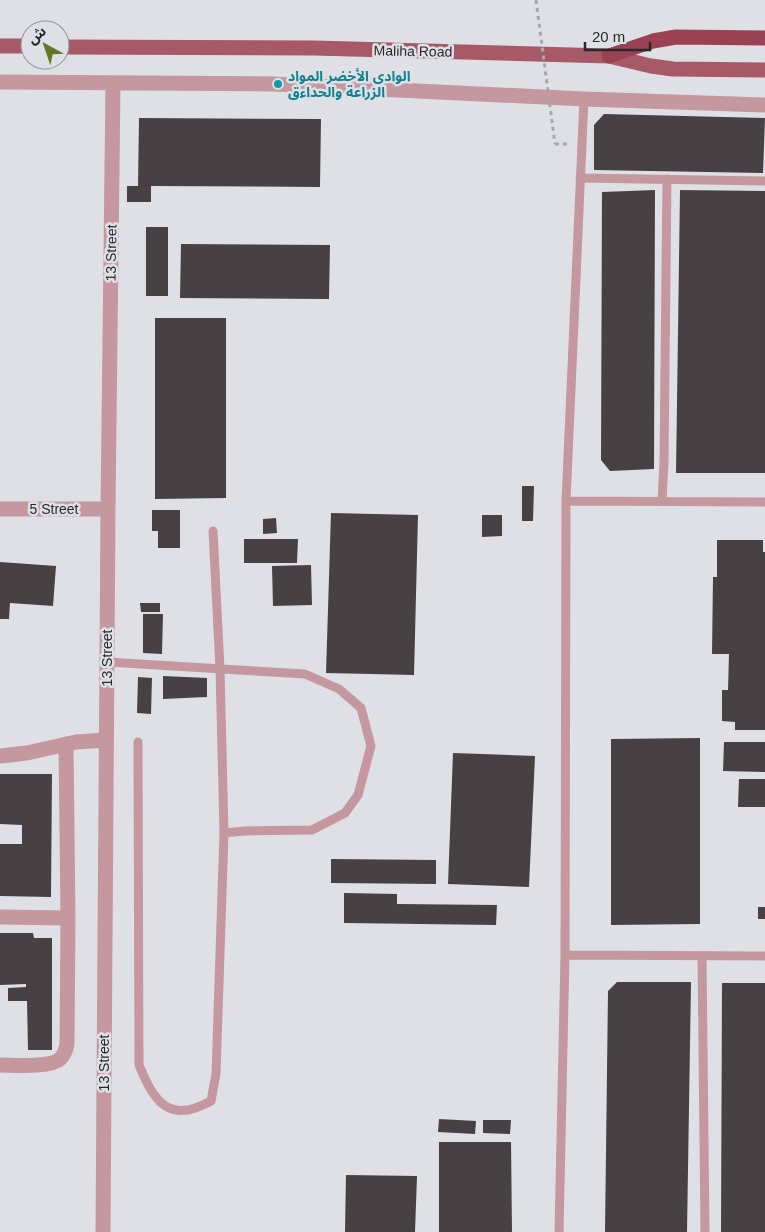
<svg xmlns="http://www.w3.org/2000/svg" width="765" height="1232" viewBox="0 0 765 1232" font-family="Helvetica,'Noto Sans Arabic',sans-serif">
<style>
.building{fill:#484143}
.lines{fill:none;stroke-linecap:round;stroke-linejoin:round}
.path{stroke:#a7a8ad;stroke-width:3;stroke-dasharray:4 4;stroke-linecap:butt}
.lane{stroke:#c4989e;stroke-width:9}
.street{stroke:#c4989e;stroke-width:15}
.primary{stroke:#a75967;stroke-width:15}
.highway{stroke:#9a4154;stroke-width:15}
.path-bridge{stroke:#a7a8ad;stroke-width:3;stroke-dasharray:4 4;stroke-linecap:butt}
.culture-dot{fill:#0f9aa8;stroke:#dee0e6;stroke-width:2}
.labels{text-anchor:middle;stroke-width:5;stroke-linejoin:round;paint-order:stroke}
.street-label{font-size:14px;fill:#28292c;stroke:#dee0e6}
.culture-label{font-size:14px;font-weight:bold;fill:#0d838f;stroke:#dee0e6;text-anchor:start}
</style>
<rect width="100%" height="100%" fill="#dee0e6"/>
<!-- building -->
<path class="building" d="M604,114L765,118L763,173L594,170V125Z
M139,118L321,119L320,187L151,186V202H127V186H138Z
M655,190L654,469L610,471L601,460L602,192Z
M680,190L765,191V473H676Z
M146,227H168V296H146Z
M181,244L330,245L329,299L180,298Z
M155,318H226V498L155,499Z
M522,486H534L533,521H522Z
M152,510H180V548H158V531H152Z
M331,513L418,515L414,675L326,673Z
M482,515H502V536L482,537Z
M276,518L277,533L263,534V519Z
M244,539H298L297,563H244Z
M717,540H763V552H765V730H735V722L722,721V690H728L729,654H712L713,577H717Z
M0,562L56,566L53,606L10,603L9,619H0Z
M311,565L312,605L273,606L272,566Z
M140,603H160V612H141Z
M143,614H163L162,654L143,653Z
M163,676L207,678V697L163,699Z
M138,677L152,678L151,714L137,713Z
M700,738V924L611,925V739Z
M724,742H765V772L723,771Z
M453,753L535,756L529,887L448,884Z
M0,774H52L51,897L0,896V844H22V825L0,824Z
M739,779H765V807H738Z
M331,859L436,860V884L331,883Z
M344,893L397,894V904L497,905L496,925L344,923Z
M758,907H765V919H758Z
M0,933H33L34,938H52V1050H28L27,1001H8V988L26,987V984L0,985Z
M617,982H691L687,1232H605L608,991Z
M722,983H765V1232H721Z
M439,1119L476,1121L475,1134L438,1132Z
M483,1120H511L510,1134L483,1133Z
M439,1142H511L512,1232H439Z
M346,1175L417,1176L415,1232H345Z"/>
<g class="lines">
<!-- path -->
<path class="path" d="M555,144H568"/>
<!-- lane -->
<path class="lane" d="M580,178L765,181
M566,501L765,502
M662,501L664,462L667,179
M213,531L220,669L224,833
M107,662L305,674L339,689L361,708L371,746L358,795L345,813L312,830L244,831L224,833L216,1074L211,1101C189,1113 169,1117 153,1093C147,1085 143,1074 139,1065L138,742
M565,955L765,956
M702,956L705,1232
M559,1232L565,955L566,501L584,99"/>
<!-- street -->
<path class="street" d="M0,82L274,84L584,99L765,105
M0,509H108
M0,756L27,753L76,742L106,740
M0,917L68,918
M0,1065C14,1065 50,1068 60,1059C64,1055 66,1050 67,1044L68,918L66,744
M103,1232L108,509L113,83"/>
<!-- primary -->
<path class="primary" d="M0,46H30
M60,47L314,48L609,56L651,66L673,69L765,70"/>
<!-- highway -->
<path class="highway" d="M609,56L653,41L676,37L765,38"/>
<!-- path-bridge -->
<path class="path-bridge" d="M536,0L555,144"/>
</g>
<!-- markers -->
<circle class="culture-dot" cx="278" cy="84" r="5"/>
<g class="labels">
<!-- street labels -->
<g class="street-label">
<text transform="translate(413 51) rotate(1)" y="5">Maliha Road</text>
<text transform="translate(111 253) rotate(-89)" y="5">13 Street</text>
<text x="54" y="514">5 Street</text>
<text transform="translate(107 658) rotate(-90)" y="5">13 Street</text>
<text transform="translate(104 1063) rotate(-90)" y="5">13 Street</text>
</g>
<!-- culture labels -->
<g class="culture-label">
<text x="288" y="81">الوادى الأخضر المواد<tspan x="288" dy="16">الزراعة والحداءق</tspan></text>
</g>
</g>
<!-- north arrow -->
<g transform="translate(45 45) rotate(320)"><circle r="24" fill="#dee0e6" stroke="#95979c"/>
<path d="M0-4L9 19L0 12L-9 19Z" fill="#657726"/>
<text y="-8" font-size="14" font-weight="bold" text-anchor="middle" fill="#28292c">ش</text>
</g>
<!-- scale -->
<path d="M585 42v8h65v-8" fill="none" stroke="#28292c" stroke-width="2.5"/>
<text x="592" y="42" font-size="15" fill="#28292c" stroke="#dee0e6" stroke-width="4" paint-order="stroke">20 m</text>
</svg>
